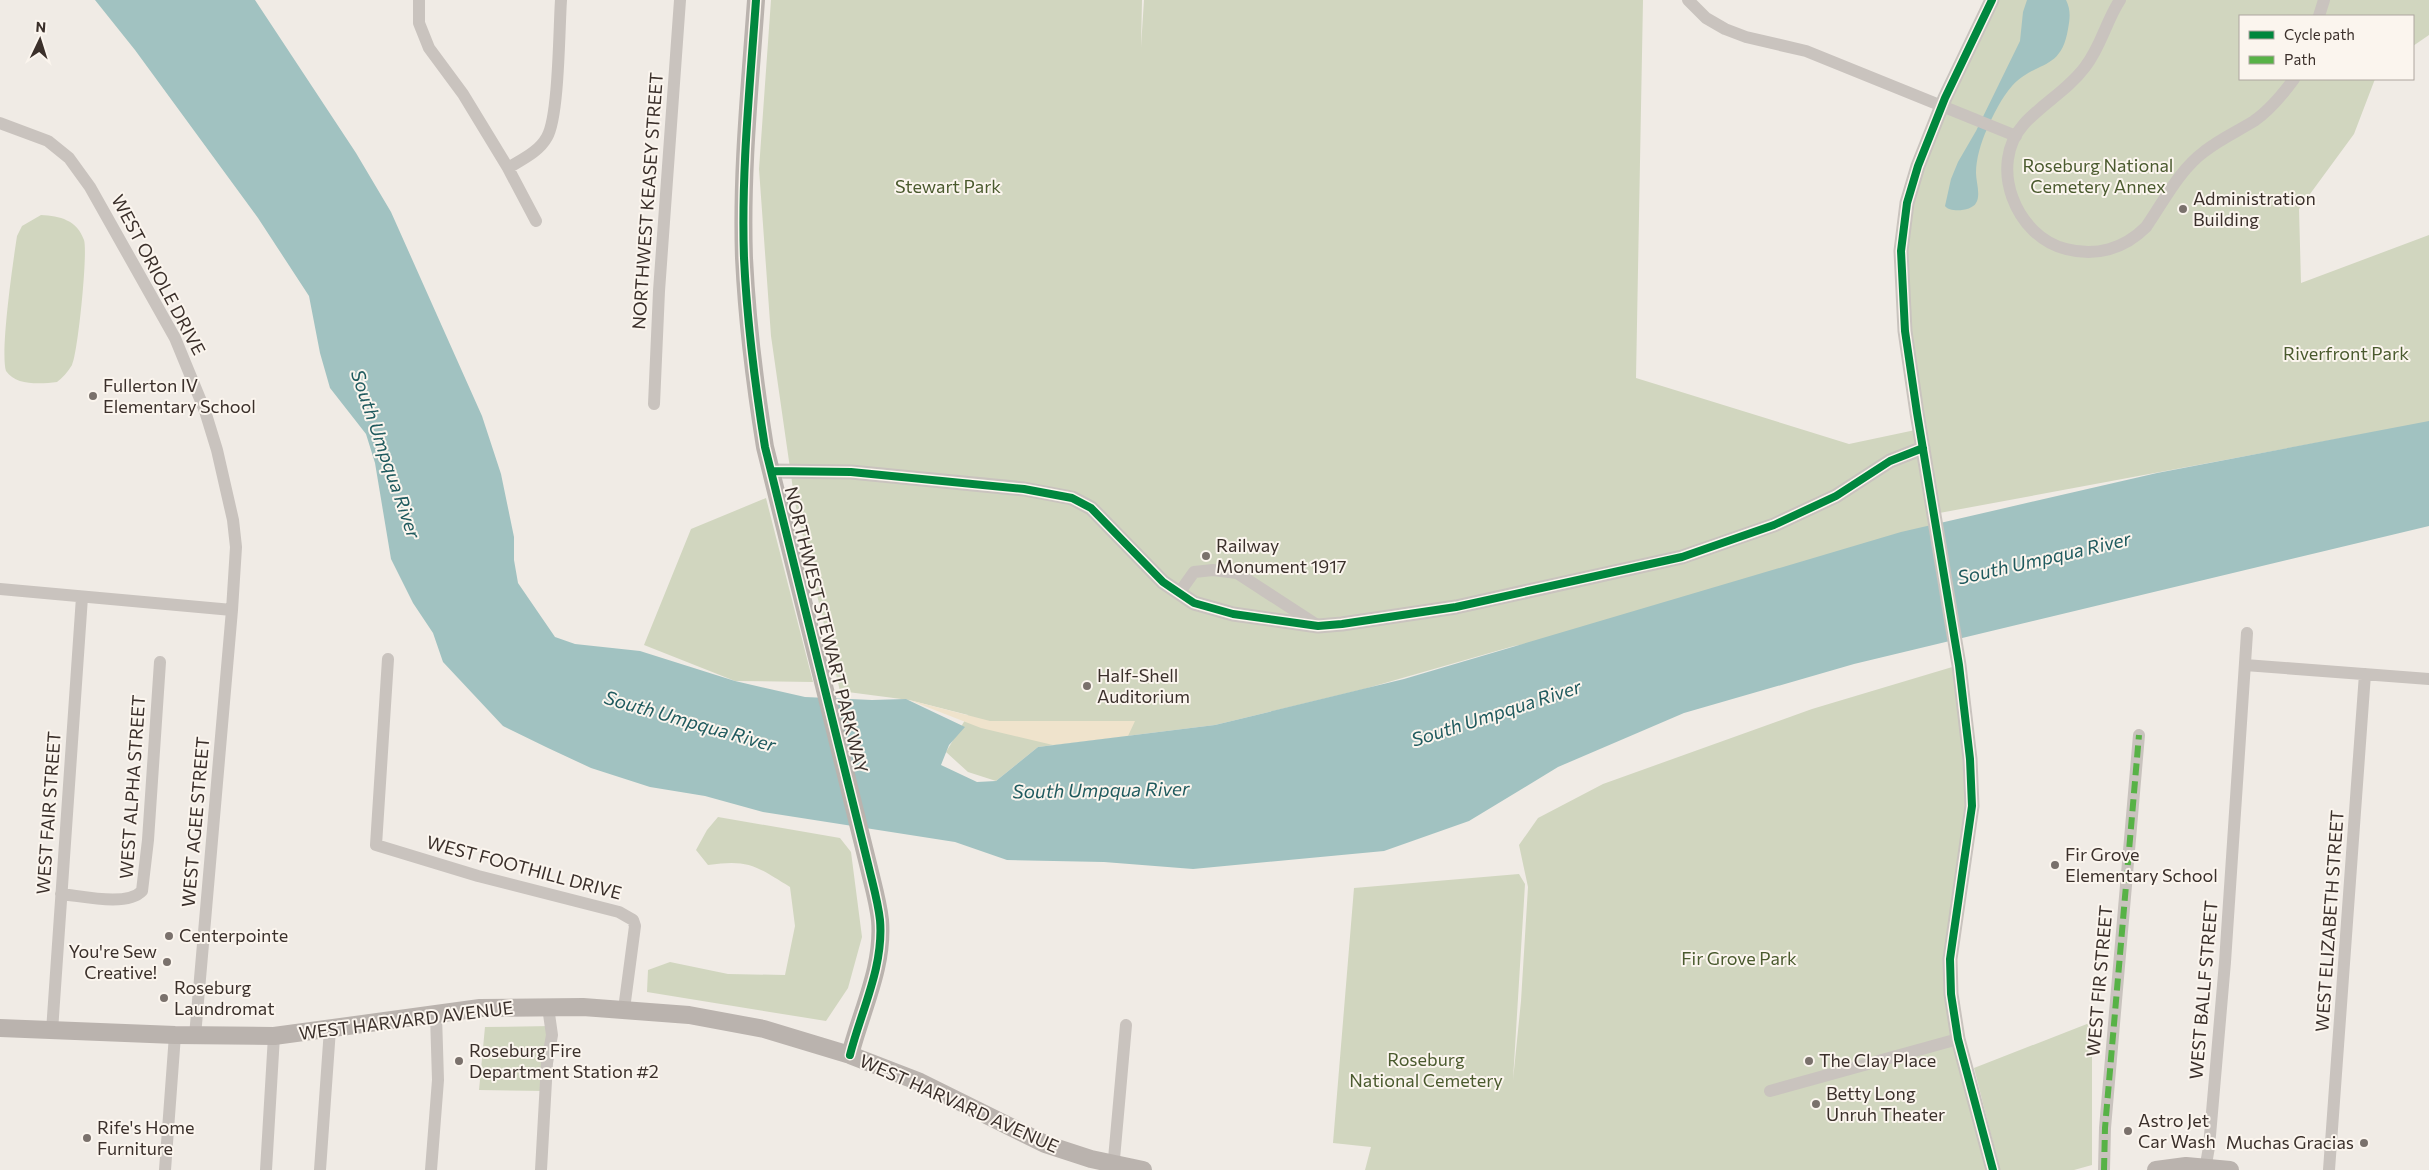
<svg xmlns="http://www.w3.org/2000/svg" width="2429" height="1170" viewBox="0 0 2429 1170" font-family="Commissioner,sans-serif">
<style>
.green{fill:#d1d6bf}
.sand{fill:#efe3cc}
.water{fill:#a1c2c1}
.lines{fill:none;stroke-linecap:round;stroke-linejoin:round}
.minor{stroke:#c9c3be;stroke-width:12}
.tertiary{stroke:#c9c3be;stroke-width:15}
.secondary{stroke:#bab3ae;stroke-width:18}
.quiet{stroke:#57b246;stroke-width:6;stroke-dasharray:12 6;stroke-linecap:butt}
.cycleway-casing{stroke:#fbf5ee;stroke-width:11}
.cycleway{stroke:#00873e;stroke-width:8}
.poi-dot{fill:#7a716c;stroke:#fbf5ee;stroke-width:2}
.labels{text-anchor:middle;stroke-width:4;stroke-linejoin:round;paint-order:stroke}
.park-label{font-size:18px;fill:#4a5a2e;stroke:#fbf5ee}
.poi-label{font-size:18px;fill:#3b302b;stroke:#fbf5ee;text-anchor:start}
.street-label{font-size:18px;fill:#3b302b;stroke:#fbf5ee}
.water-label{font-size:19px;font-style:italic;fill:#1f5a5e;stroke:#fbf5ee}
</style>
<rect width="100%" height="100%" fill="#f0ebe5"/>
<!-- green -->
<path class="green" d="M771,0H1142L1141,47L1144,0H1643L1636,378L1849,444L1920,429L1905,331L1907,203L1993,0H2429V35L2413,46V16H2240V79H2375L2354,134L2299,209L2301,283L2429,235V422L1934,514L1944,577L1514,646L1364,689L1215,725L1038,747L996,781L968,772L946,752L968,715L909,700L840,691L795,503L771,336L759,169Z
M41,215C60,216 77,220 84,240C88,252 78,354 72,365C68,372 62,378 57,382C41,384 16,386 6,371C0,352 13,262 17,236L22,226Z
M766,498L813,682L735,681L644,645L691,529Z
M1959,665L1972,806L1951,979L1993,1170H1365L1371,1147L1333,1143L1354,888L1519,874L1525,884L1513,1080L1521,1001L1528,887L1519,845L1538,818L1603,784L1812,709Z
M718,817L840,838L851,852L862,937L848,988L826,1021L647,992L648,970L670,962L728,974L785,975L795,926L790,887C756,866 749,859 708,865L696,850L707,830Z
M2092,1022V1165L2074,1170H2000L1974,1068Z
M552,1026L546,1091L479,1090L485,1027Z"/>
<!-- sand -->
<path class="sand" d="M909,700L990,721H1135L1128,736L1053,745L981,728Z"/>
<!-- water -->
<path class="water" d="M95,0H255L356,153L391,212L482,416L501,474L514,537V560L518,583L555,637L575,644L640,651L735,681L805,697L872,700L906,699L965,727L949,745L941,765L977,782L996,781L1038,747L1215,725L1404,679L1901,532L2157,473L2429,421V526L1854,664L1684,713L1558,767L1469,821L1384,851L1193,869L1104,862L1007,860L955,842L763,812L705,796L650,787L591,768L548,748L503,726L443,662L433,633L413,603L391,559L375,463L366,434L330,388L320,353L309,296L258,218L135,50Z
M2027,0H2066C2071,10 2070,18 2068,29C2061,72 2036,60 2012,86C2002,97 1993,115 1987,129C1981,142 1976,159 1976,173C1976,182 1981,195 1976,203C1972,211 1950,213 1945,206L1951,179L1958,162L1976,131L2020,41L2023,12Z"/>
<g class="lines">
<!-- minor -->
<path class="minor" d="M419,0V23L429,48L463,94L508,168L536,221
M1688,0L1706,18L1725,29L1746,37L1806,51L2016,136
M2120,0C2106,21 2101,47 2085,67C2068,90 2043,103 2024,124C1987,165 2016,237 2066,249C2096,257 2124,249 2146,227C2164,201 2179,170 2205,151C2220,139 2238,131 2254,121C2270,110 2283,94 2294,79
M2319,16L2324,0
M0,123L48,141L69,158L90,187L175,338L205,411L217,450L233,520L236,547L232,610L195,1036
M508,168C521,160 539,152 547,137C559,117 559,28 561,0
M654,404L659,291L680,0
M0,589L232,610
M1179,593L1194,572L1213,570L1237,573L1317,625
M388,659L376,845L478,876L619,912L633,920L635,926L624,1009
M2245,665L2429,679
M61,894C82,896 127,907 142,891L148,840L160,662
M52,1031L82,597
M1770,1091L1958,1039
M165,1170L175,1035
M266,1170L274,1036
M320,1170L330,1029
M431,1170L438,1080L436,1015
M541,1170L547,1063L552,1035L548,1007
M1113,1170L1126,1025
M2104,1170L2105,1128L2139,735
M2205,1170L2209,1147L2225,962L2247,633
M2329,1170L2365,674"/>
<!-- tertiary -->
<path class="tertiary" d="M1992,0L1945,98L1918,166L1907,203L1901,251L1905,331L1917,413L1959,665L1970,759L1972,806L1950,959L1951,994L1958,1039L1993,1170
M771,471L851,472L1024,489L1072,498L1091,508L1163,582L1194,603L1233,614L1318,626L1342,624L1456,607L1682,557L1774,525L1836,496L1890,461L1923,448"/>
<!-- secondary -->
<path class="secondary" d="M756,0C750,86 741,172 744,258C747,321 755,385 765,447L869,868C873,885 878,902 880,920C884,967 861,1011 850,1055
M0,1028L175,1035L274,1036L480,1008L583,1007L689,1015L764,1029L850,1055L920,1082L1045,1144L1091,1159L1143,1170
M2156,1170L2186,1166L2230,1170"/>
<!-- quiet -->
<path class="quiet" d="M2104,1170L2105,1128L2139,735"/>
<defs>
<path id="cycleway" d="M756,0C750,86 741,172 744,258C747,321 755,385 765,447L869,868C873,885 878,902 880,920C884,967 861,1011 850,1055
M1992,0L1945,98L1918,166L1907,203L1901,251L1905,331L1917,413L1959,665L1970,759L1972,806L1950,959L1951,994L1958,1039L1993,1170
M771,471L851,472L1024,489L1072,498L1091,508L1163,582L1194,603L1233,614L1318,626L1342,624L1456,607L1682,557L1774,525L1836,496L1890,461L1923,448"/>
</defs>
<!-- cycleway casing -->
<use href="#cycleway" class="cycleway-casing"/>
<!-- cycleway -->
<use href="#cycleway" class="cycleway"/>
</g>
<!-- markers -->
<g class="poi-dot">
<circle cx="2183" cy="209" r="5"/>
<circle cx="93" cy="396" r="5"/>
<circle cx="1206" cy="556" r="5"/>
<circle cx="1087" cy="686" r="5"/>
<circle cx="2055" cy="865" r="5"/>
<circle cx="169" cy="936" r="5"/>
<circle cx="167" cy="962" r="5"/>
<circle cx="164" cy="998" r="5"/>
<circle cx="459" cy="1061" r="5"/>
<circle cx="1809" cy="1061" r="5"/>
<circle cx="1816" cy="1104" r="5"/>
<circle cx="2128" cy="1131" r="5"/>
<circle cx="87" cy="1138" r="5"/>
<circle cx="2364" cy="1143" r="5"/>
</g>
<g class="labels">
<!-- park labels -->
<g class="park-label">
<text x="2098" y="172">Roseburg National<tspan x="2098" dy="21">Cemetery Annex</tspan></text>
<text x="948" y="193">Stewart Park</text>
<text x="2346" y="360">Riverfront Park</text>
<text x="1739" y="965">Fir Grove Park</text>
<text x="1426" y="1066">Roseburg<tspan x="1426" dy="21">National Cemetery</tspan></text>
</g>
<!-- poi labels -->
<g class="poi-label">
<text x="2193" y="205">Administration<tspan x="2193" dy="21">Building</tspan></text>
<text x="103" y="392">Fullerton IV<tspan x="103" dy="21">Elementary School</tspan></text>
<text x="1216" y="552">Railway<tspan x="1216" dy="21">Monument 1917</tspan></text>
<text x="1097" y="682">Half-Shell<tspan x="1097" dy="21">Auditorium</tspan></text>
<text x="2065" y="861">Fir Grove<tspan x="2065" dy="21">Elementary School</tspan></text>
<text x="179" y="942">Centerpointe</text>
<text x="157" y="958" text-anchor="end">You're Sew<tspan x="157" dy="21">Creative!</tspan></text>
<text x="174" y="994">Roseburg<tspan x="174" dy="21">Laundromat</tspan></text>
<text x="469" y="1057">Roseburg Fire<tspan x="469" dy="21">Department Station #2</tspan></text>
<text x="1819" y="1067">The Clay Place</text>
<text x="1826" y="1100">Betty Long<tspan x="1826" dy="21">Unruh Theater</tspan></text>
<text x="2138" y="1127">Astro Jet<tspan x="2138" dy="21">Car Wash</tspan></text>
<text x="97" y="1134">Rife's Home<tspan x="97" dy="21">Furniture</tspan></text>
<text x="2354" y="1149" text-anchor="end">Muchas Gracias</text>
</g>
<!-- street labels -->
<g class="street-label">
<text transform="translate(648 201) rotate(-86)" y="6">NORTHWEST KEASEY STREET</text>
<text transform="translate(158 275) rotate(62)" y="6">WEST ORIOLE DRIVE</text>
<text transform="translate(826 630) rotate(76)" y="6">NORTHWEST STEWART PARKWAY</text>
<text transform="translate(133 787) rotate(-86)" y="6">WEST ALPHA STREET</text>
<text transform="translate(49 813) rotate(-86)" y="6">WEST FAIR STREET</text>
<text transform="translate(196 822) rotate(-85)" y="6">WEST AGEE STREET</text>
<text transform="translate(524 868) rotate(15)" y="6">WEST FOOTHILL DRIVE</text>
<text transform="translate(2330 921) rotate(-86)" y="6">WEST ELIZABETH STREET</text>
<text transform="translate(2100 981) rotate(-85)" y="6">WEST FIR STREET</text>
<text transform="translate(2204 990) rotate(-85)" y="6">WEST BALLF STREET</text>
<text transform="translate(406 1021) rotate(-7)" y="6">WEST HARVARD AVENUE</text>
<text transform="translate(959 1104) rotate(24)" y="6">WEST HARVARD AVENUE</text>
</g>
<!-- water labels -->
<g class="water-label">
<text transform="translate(386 454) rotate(71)" y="7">South Umpqua River</text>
<text transform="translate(2044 558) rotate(-13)" y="7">South Umpqua River</text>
<text transform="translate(1496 713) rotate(-18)" y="7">South Umpqua River</text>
<text transform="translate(690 721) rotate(16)" y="7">South Umpqua River</text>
<text transform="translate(1101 790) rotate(-1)" y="7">South Umpqua River</text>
</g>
</g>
<!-- legend -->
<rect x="2239" y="15" width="175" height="65" fill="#fbf5ee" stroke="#aea6a0"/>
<rect x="2249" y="31" width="25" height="8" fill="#00873e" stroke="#aea6a0"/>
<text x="2284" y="40" font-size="15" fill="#3b302b">Cycle path</text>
<rect x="2249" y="56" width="25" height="8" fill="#57b246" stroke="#aea6a0"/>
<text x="2284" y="65" font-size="15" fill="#3b302b">Path</text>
<!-- north arrow -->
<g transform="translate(40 40) rotate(4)" stroke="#fbf5ee" stroke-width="4" paint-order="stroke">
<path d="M0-4L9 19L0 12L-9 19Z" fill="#3b302b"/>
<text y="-8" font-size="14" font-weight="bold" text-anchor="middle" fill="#3b302b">N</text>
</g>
</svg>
